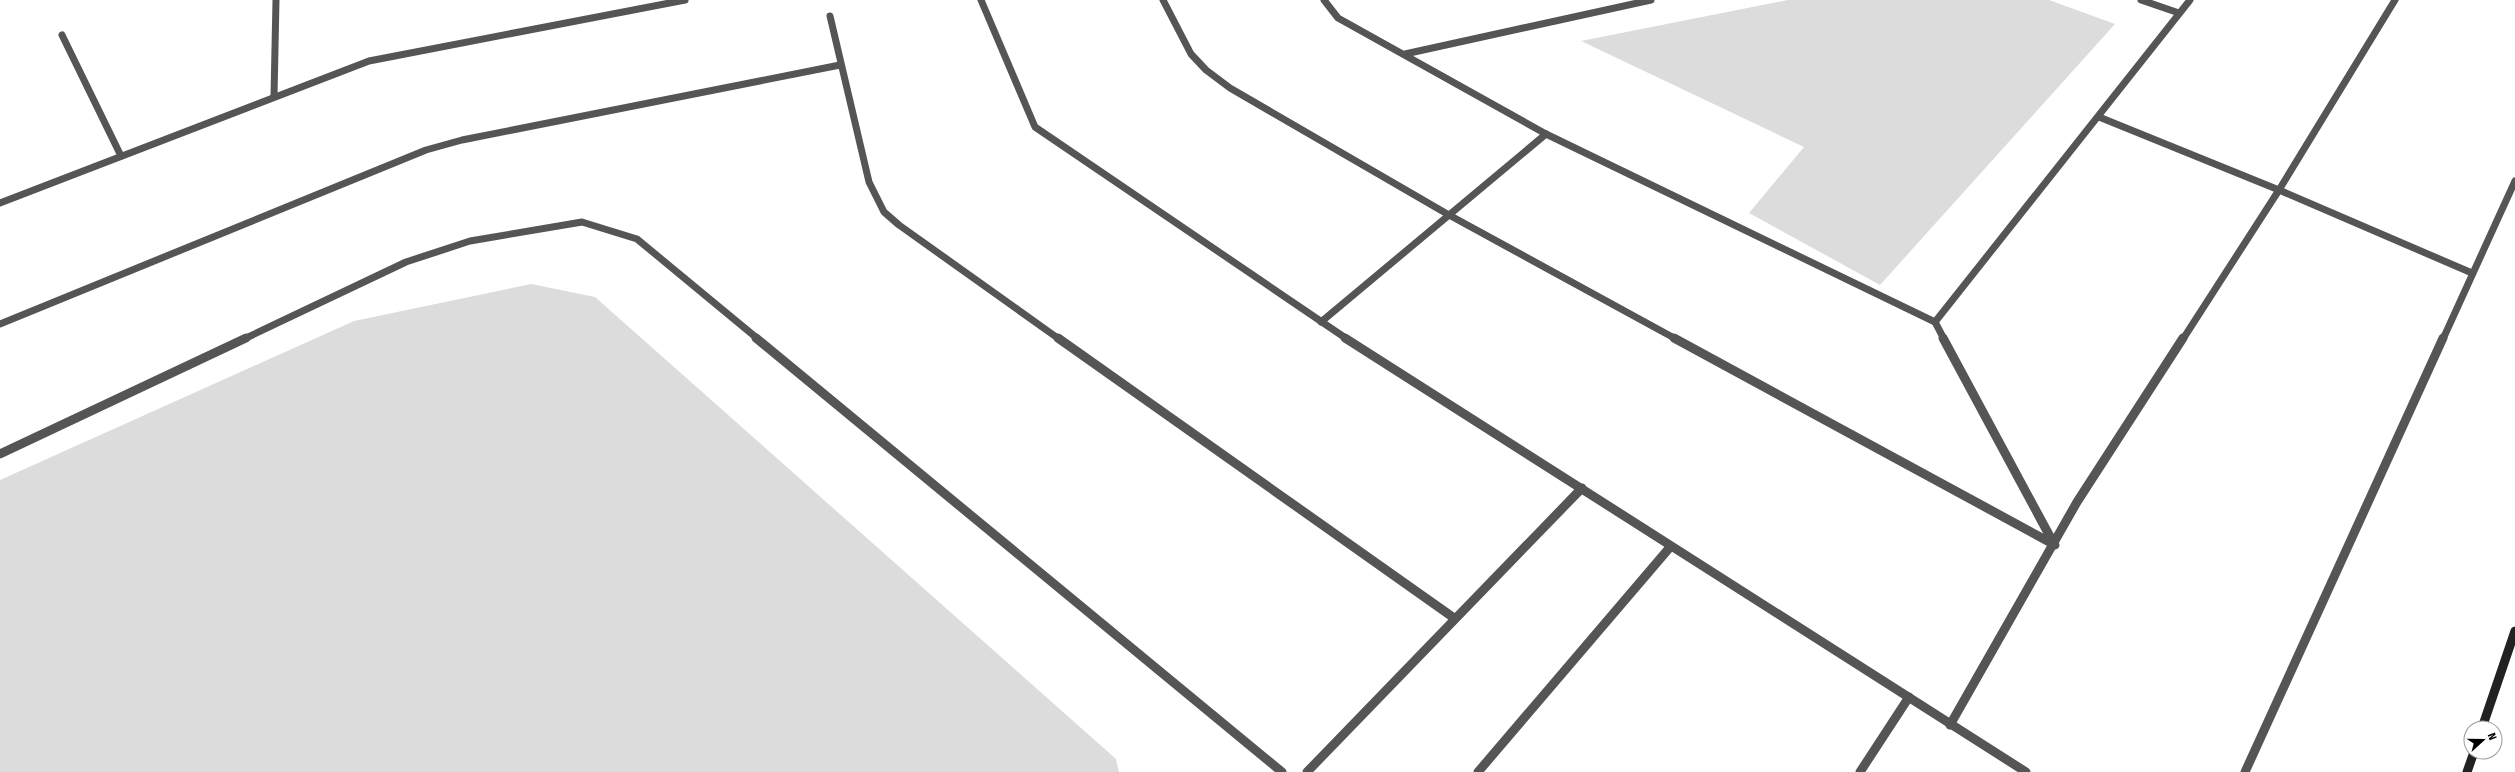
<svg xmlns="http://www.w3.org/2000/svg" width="2515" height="772" viewBox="0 0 2515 772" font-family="'Fira Sans Condensed',sans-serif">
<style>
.green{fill:#dcdcdc}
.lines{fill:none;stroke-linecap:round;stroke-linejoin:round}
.lane-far1{stroke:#555;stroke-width:7}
.lane{stroke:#555;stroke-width:9}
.street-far1{stroke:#555;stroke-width:7}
.street{stroke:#555;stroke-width:9}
.secondary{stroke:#222;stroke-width:9}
</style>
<rect width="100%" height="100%" fill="#fff"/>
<!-- green -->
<path class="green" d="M1788,0H2049L2115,24L1880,285L1749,213L1804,147L1581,41Z
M531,284L595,297L1116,759L1119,772H0V480L354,321Z"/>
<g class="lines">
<!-- lane-far1 -->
<path class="lane-far1" d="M1163,0L1191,54L1206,70L1230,88L1449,215L1676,339
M830,16L869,182L884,212L899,225L1059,339
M62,35L121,156
M274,96L276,0
M2099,117L2279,190L2472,273
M1321,322L1546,134
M1935,322L1944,339
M0,324L426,150L462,140L840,65
M2183,339L2279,190L2395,0"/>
<!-- lane -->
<path class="lane" d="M1058,338L1454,618
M1674,338L2055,545
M1943,338L2054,544
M1950,725L2077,502L2183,338
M1860,772L1909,697"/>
<!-- street-far1 -->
<path class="street-far1" d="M981,0L1035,127L1347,339
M1324,0L1338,18L1546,134L1935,322L2190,0
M2141,0L2179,13
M1405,54L1651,0
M0,203L369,61L685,0
M244,339L406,262L470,241L582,222L637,239L758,339
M2443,339L2515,181"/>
<!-- street -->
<path class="street" d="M756,338L1282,772
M1345,338L2026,772
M0,454L246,338
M1307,772L1582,488
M1478,772L1671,546
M2245,772L2443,338"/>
<!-- secondary -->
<path class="secondary" d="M2482,728L2515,631
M2467,772L2474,752"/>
</g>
<!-- north arrow -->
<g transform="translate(2483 740) rotate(69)"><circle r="19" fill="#ffffff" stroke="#999999"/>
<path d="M0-3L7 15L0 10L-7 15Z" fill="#000000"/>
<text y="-6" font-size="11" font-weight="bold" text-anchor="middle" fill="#000000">N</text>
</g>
</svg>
